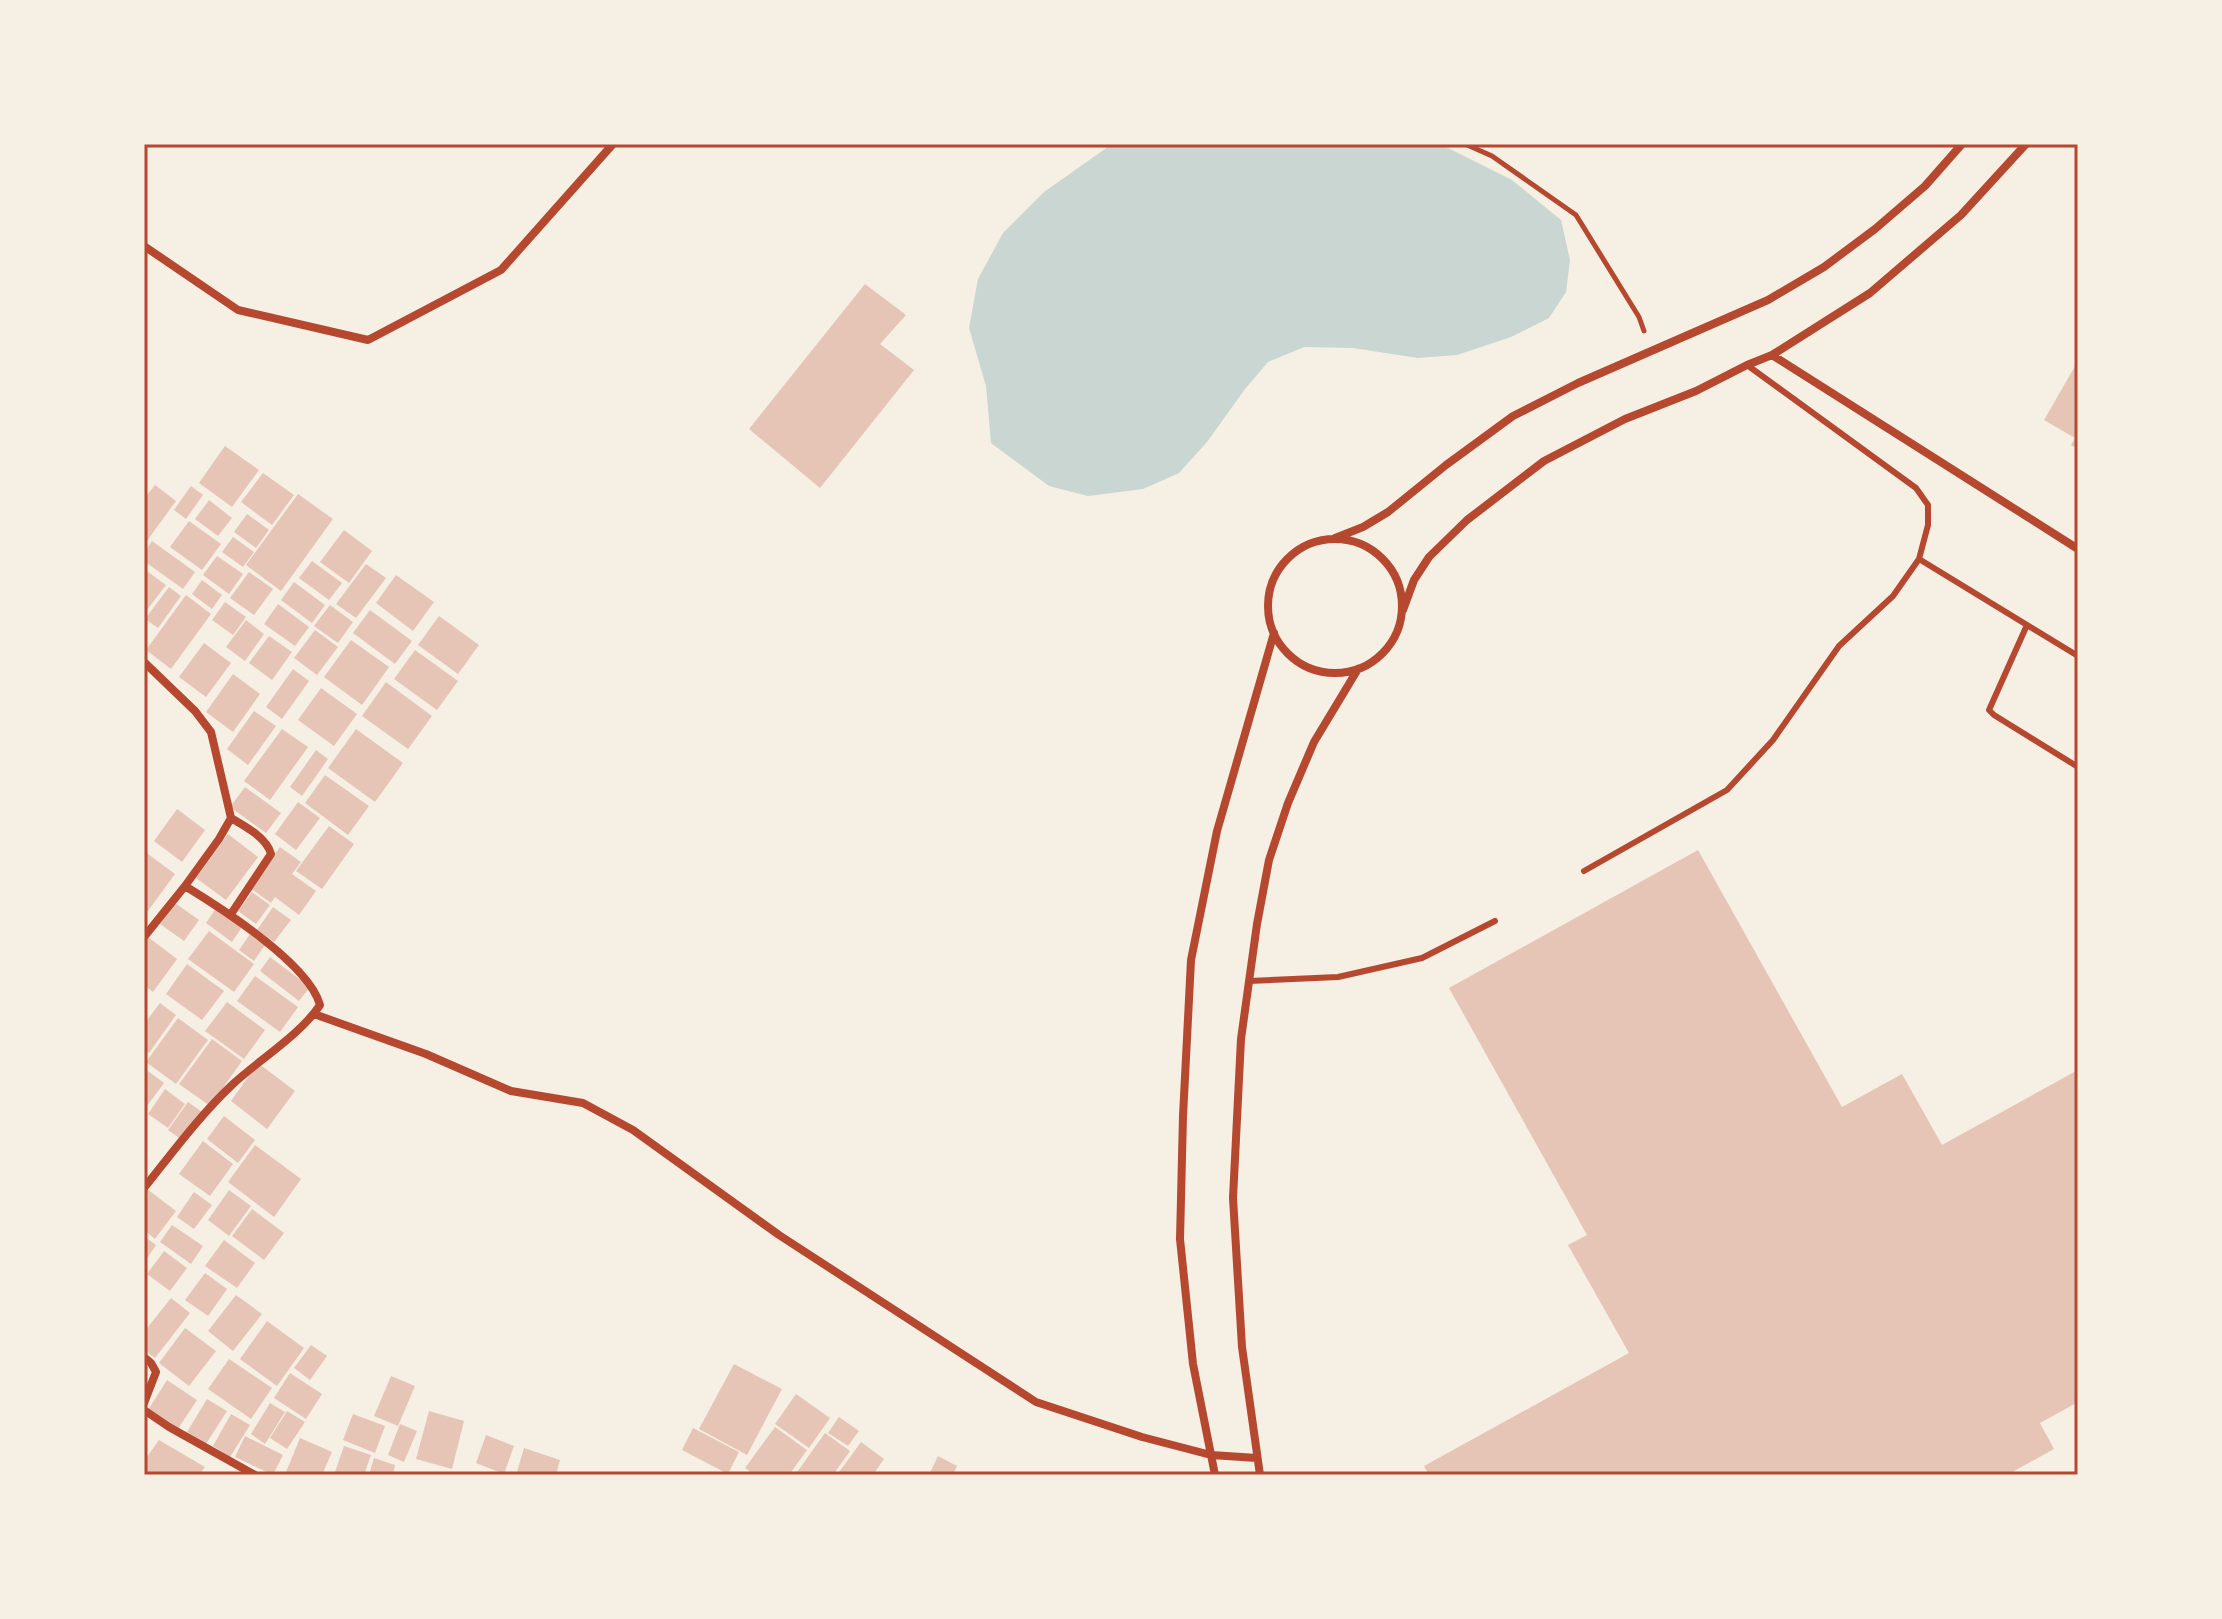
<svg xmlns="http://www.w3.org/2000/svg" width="2222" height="1619" viewBox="0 0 2222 1619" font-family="Quicksand,sans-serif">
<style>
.water{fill:#c9d6d2}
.building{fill:#e6c5b7}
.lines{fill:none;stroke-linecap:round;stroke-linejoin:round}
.path{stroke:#b5482f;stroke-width:5}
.service{stroke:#b5482f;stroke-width:6}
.minor{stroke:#b5482f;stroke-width:8}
.neatline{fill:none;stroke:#b5482f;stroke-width:3}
</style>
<rect width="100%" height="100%" fill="#f6efe4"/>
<!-- water -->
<path class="water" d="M1112,144H1440L1512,180L1561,220L1570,260L1566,292L1549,318L1511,337L1457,355L1418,358L1353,348L1304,347L1268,362L1245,389L1207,442L1179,473L1143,489L1088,496L1049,486L991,443L986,386L969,328L978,279L1003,233L1044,192Z"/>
<!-- building -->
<path class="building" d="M865,284L906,315L880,344L914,370L820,488L749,429Z
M2078,361V449L2071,445L2075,438L2044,420Z
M225,446L259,470L232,507L199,483Z
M263,473L294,495L272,525L241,502Z
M155,485L176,501L144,545V499Z
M191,486L203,495L186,519L174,510Z
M298,494L333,519L281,591L246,565Z
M209,500L232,518L218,536L195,519Z
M247,514L269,530L256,548L234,532Z
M189,521L221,544L202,570L170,547Z
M344,530L372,551L349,583L320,562Z
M233,537L254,552L243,567L222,552Z
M152,541L195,572L183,589L144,561V553Z
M217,556L243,574L229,594L203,575Z
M312,561L342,583L329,600L299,578Z
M366,564L386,578L356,618L336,604Z
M144,569L166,585L147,610L144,608Z
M249,572L273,589L254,615L230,598Z
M396,575L434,602L413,631L376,603Z
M202,580L222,595L212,609L192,594Z
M294,582L325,605L312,623L281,600Z
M169,587L181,596L158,628L145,619Z
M186,595L211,614L171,669L146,650Z
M225,602L246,617L233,635L212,620Z
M278,604L309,627L295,646L264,624Z
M330,605L353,622L338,643L314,626Z
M370,610L412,641L395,664L353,633Z
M439,616L479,645L458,674L418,645Z
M246,620L264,634L245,661L226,647Z
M315,630L338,647L317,675L294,658Z
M269,636L292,652L272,680L249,663Z
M351,640L389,667L362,705L324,677Z
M204,643L231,663L206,697L179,677Z
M415,650L458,681L437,710L394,679Z
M293,669L309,681L282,719L266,707Z
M233,674L260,694L233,732L206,712Z
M386,682L432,716L408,749L362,716Z
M321,688L357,714L334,746L298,720Z
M254,711L276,726L248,765L227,749Z
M282,729L308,747L270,800L244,781Z
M356,729L403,763L375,802L328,768Z
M316,750L328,759L302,796L290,787Z
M325,775L369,806L348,835L305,803Z
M245,787L281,813L266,833L230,807Z
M298,802L320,818L296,850L275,834Z
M177,809L205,830L182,862L154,841Z
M329,826L354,844L322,889L296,871Z
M228,834L258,857L226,900L196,878Z
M280,847L301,862L292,874L316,891L299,915L275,897L271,903L250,888Z
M1698,850L1842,1107L1902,1074L1942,1145L2078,1070V1402L2040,1423L2054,1449L2007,1475H1429L1424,1466L1629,1353L1568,1245L1587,1235L1449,988Z
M144,851L175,874L148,911L144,908Z
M252,892L270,905L256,924L238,911Z
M175,903L199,920L184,941L160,924Z
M273,907L291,920L274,942L257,930Z
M216,908L242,927L232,942L206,923Z
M209,931L254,964L234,992L188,959Z
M250,934L265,945L254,961L239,950Z
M148,937L177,959L153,992L144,985V942Z
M270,957L310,987L299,1001L260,971Z
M187,964L224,991L202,1020L166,994Z
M255,976L298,1007L280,1032L237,1001Z
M227,1002L265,1030L244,1059L205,1031Z
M160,1003L176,1015L149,1053L144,1049V1024Z
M178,1018L208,1040L176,1084L146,1062Z
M212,1039L242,1061L210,1106L179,1084Z
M258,1063L295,1091L267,1129L231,1101Z
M144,1068L164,1083L144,1110Z
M165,1089L185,1104L168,1128L148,1114Z
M188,1102L202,1112L182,1140L168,1130Z
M224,1116L255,1140L238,1163L207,1139Z
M203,1141L233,1164L210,1196L179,1174Z
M255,1145L301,1179L274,1217L228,1182Z
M147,1189L176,1211L155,1239L144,1230V1193Z
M229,1190L251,1206L229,1236L208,1220Z
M194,1192L212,1205L194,1229L177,1217Z
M252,1209L284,1233L264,1260L232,1236Z
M172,1225L203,1246L191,1264L160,1242Z
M144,1236L156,1245L144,1263Z
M224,1240L255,1263L237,1288L205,1266Z
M164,1251L187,1268L170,1291L147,1274Z
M205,1273L227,1289L208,1316L185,1300Z
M236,1295L262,1314L233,1351L208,1331Z
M171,1298L190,1313L155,1358L144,1350V1332Z
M267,1321L304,1348L277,1386L240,1359Z
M185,1328L216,1351L189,1386L159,1363Z
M311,1345L327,1356L310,1380L294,1368Z
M229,1359L272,1388L251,1419L208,1389Z
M734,1364L782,1389L747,1455L699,1429Z
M290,1373L322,1394L306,1419L274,1398Z
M391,1376L415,1386L398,1426L374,1416Z
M167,1380L197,1400L178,1429L148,1410Z
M796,1394L830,1418L809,1448L775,1424Z
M207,1399L227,1411L206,1444L187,1432Z
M270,1403L285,1412L265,1444L251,1434Z
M287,1411L305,1422L287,1449L270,1438Z
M429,1411L464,1421L452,1469L416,1459Z
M231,1414L250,1425L230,1457L213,1446Z
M353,1414L385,1426L375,1453L343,1440Z
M839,1417L859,1431L848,1446L828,1433Z
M400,1424L417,1431L404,1462L388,1455Z
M775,1427L807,1450L789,1475H755L745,1468Z
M693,1428L739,1452L728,1474L682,1450Z
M825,1433L850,1451L833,1475H795Z
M486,1435L514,1446L504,1474L476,1463Z
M245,1436L283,1455L273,1475L235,1457Z
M300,1438L332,1452L322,1475H293L286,1472Z
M159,1440L205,1467L199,1475H144V1461Z
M861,1442L884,1459L873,1475H837Z
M344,1446L371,1455L364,1475H334Z
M524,1448L560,1460L556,1475H516Z
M938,1456L957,1466L953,1475H929Z
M374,1458L395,1465L393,1475H369Z"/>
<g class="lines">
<!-- path -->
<path class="path" d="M1465,144L1492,156L1576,215L1639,317L1644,331"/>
<!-- service -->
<path class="service" d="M1919,559L2078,656
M2027,625L1989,710L1994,715L2078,767
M1584,871L1727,790L1773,740L1839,646L1893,596L1919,559L1928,525V505L1916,488L1747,365
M1249,981L1338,977L1422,958L1495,921"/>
<!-- minor -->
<path class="minor" d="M144,246L238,310L368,340L501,270L613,144
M1772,355L2078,549
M1335,538L1363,527L1388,512L1446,465L1513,416L1578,383L1768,300L1824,267L1875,229L1925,186L1962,144
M1268 606a67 67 0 1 1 134 0a67 67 0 1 1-134 0Z
M1403,610L1414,580L1429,557L1467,520L1544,461L1625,419L1696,391L1747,365L1772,355L1870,293L1961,215L2026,144
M144,662L195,711L211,732L231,818L219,839L185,886C221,908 309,964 320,1005C301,1034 259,1060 233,1084C200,1115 172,1153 144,1188
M231,914L271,854C267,838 245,826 231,818
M144,937L185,886
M314,1014L426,1054L511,1091L583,1103L633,1130L779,1235L1036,1402L1142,1437L1211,1455L1257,1458
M144,1357L151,1363L156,1372L144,1403
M144,1410L169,1427L255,1475
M1215,1475L1193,1364L1180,1239L1183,1116L1191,960L1217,831L1274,633
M1260,1475L1242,1347L1233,1198L1241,1039L1257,924L1269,860L1288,803L1314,742L1358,669"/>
</g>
<!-- border -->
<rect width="2222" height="1619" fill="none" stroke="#f6efe4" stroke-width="292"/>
<rect x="146" y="146" width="1930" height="1327" class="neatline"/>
</svg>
